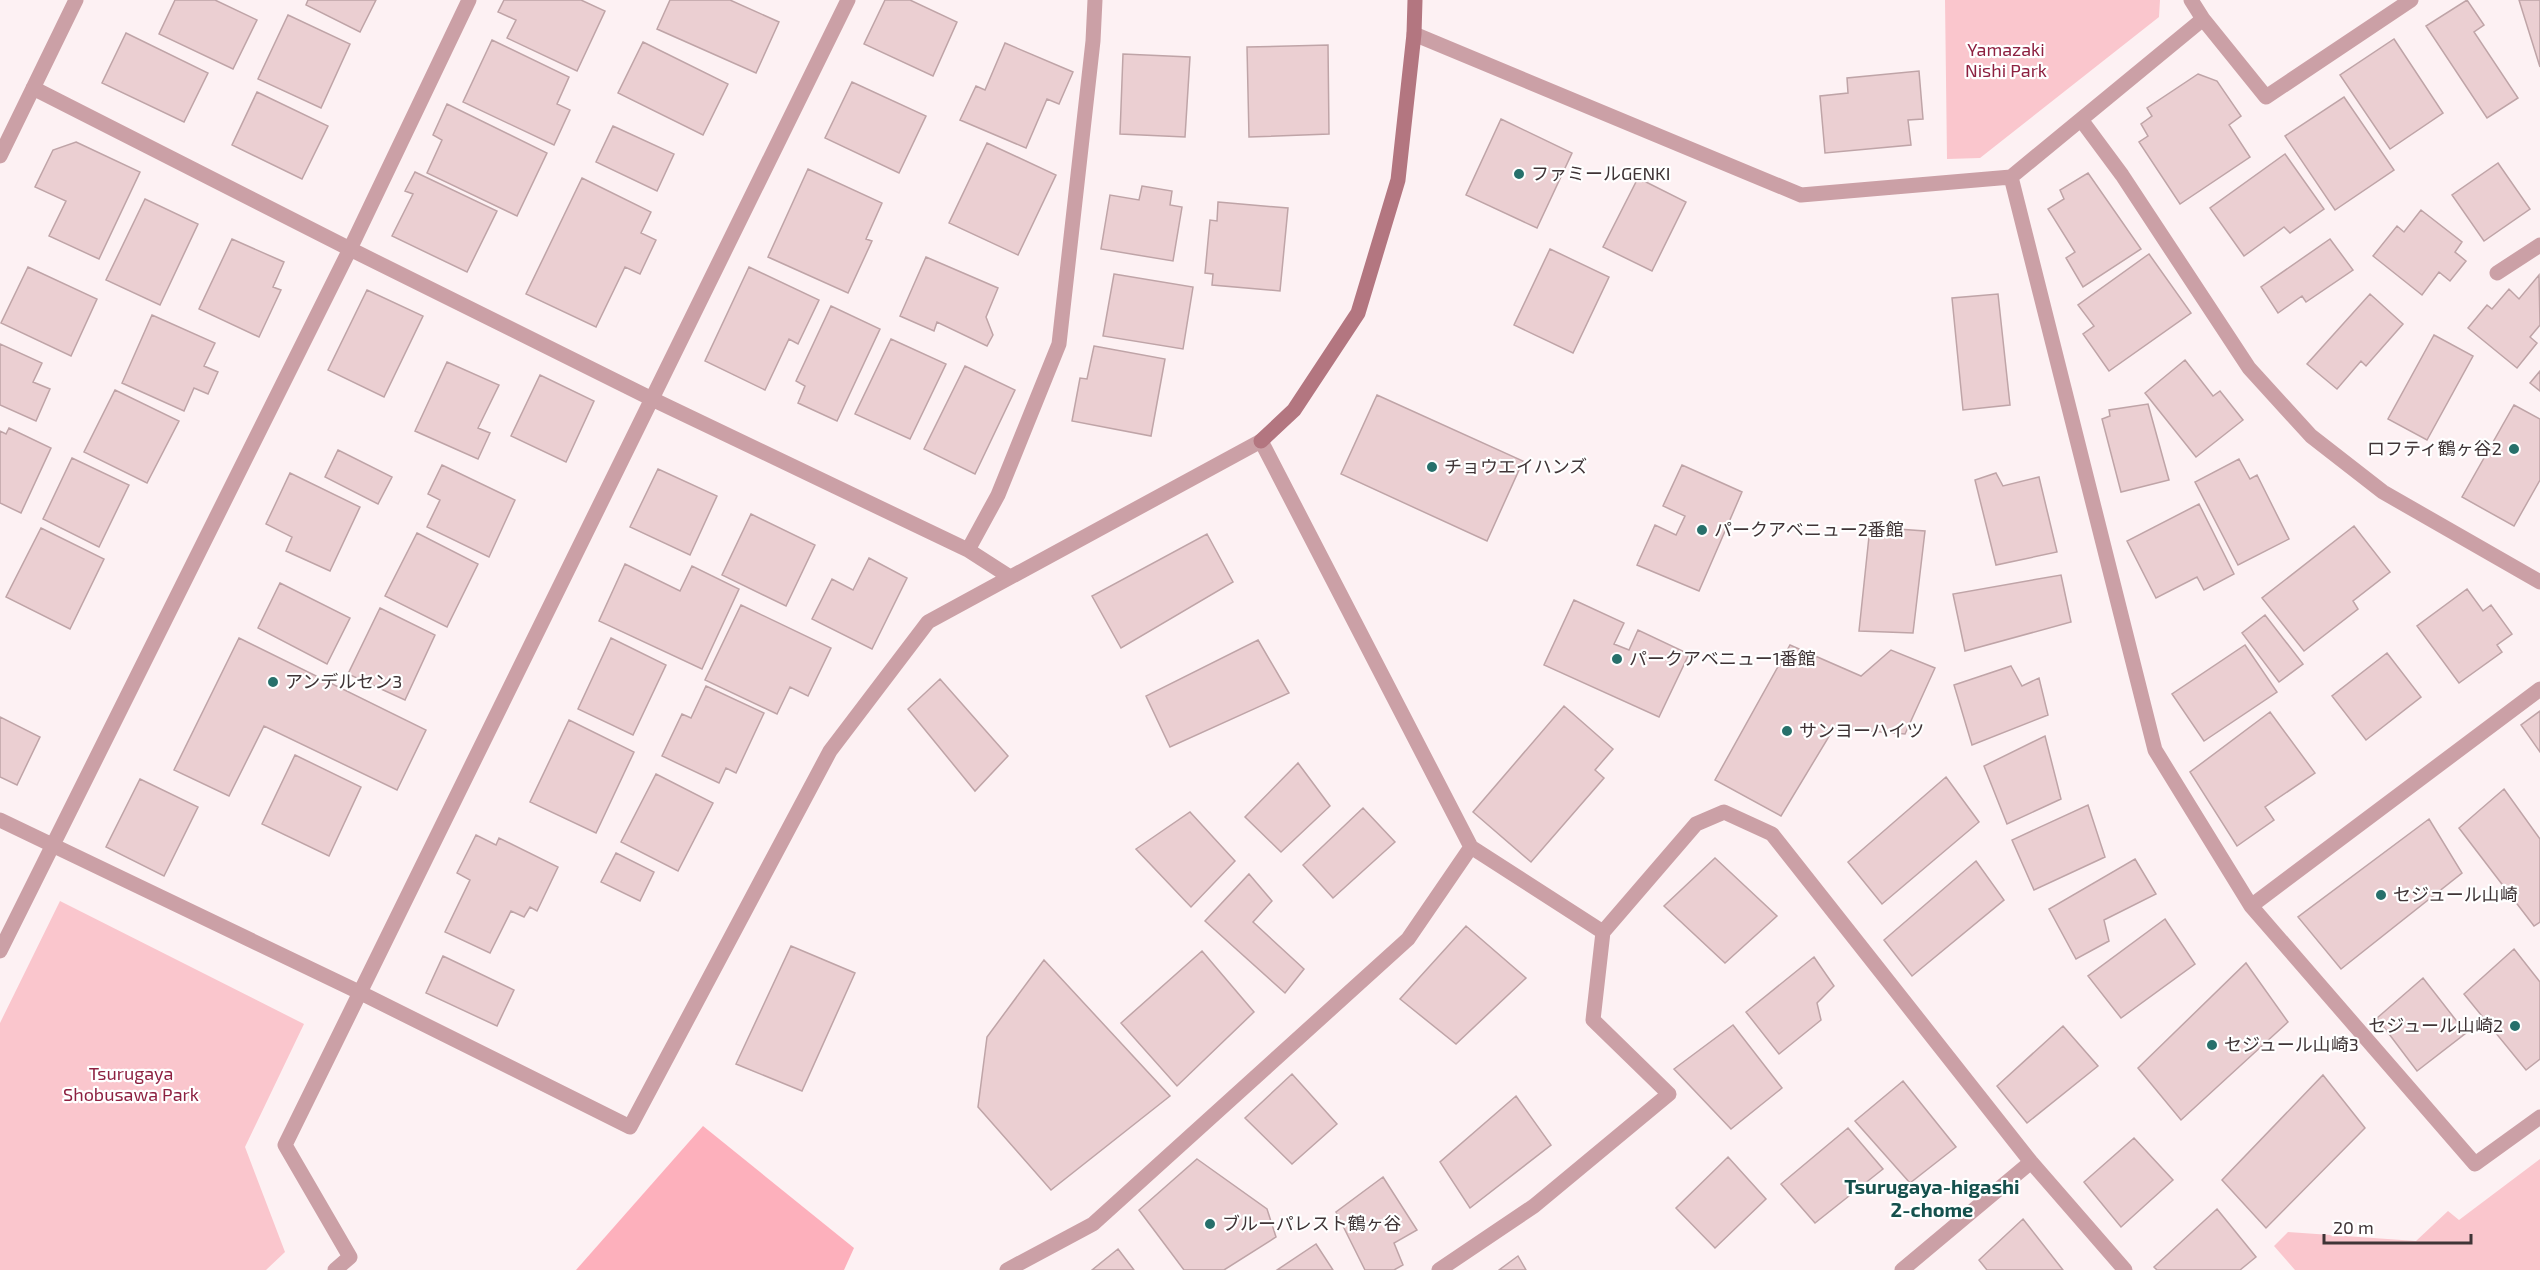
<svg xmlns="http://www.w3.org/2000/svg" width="2540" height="1270" viewBox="0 0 2540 1270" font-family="'Exo 2','Noto Sans JP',sans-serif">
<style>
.green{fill:#fac6cd}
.water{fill:#fdb0bc}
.building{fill:#ebcfd2;stroke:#bfa4a7;stroke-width:1.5}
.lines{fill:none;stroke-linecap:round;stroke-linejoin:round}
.street{stroke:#cba0a6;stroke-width:15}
.secondary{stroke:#b37680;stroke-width:15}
.poi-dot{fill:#27706b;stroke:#fff;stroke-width:2}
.labels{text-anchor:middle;stroke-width:4.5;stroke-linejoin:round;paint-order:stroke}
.park-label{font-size:18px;fill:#8d2040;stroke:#fff}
.poi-label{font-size:18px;fill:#3f3436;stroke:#fff;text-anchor:start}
.neighbourhood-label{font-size:20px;font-weight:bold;fill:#15514d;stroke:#fff}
</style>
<rect width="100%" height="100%" fill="#fdf1f3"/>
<!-- green -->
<path class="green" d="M1945,0H2160L2159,17L1980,158L1947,159Z
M60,901L304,1024L245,1147L285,1252L266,1270H0V1023Z
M2540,1159V1270H2295L2274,1246L2288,1232L2416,1241L2448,1211L2459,1220Z"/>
<!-- water -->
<path class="water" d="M703,1126L854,1248L844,1270H576Z"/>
<!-- building -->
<path class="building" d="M175,0H215L257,20L233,69L159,34Z
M308,0H376L360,32L306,5Z
M504,0H581L605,11L577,71L507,38L516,20L498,12Z
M670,0H730L779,22L756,73L657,29Z
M885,0H910L957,22L933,76L864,44Z
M2467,0L2484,25L2474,32L2518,98L2487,118L2426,26Z
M2519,0H2540V67Z
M288,15L350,44L321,108L258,79Z
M126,33L208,73L184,122L102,83Z
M2394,39L2443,113L2390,149L2340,75Z
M492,40L569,77L557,104L570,110L554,145L463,102Z
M643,42L728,84L703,135L618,93Z
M1005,43L1073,72L1059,104L1047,99L1026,148L960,120L976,86L985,90Z
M1328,45L1329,134L1249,137L1247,47Z
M1123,54L1190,57L1185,137L1120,134Z
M1919,71L1923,119L1908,120L1911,145L1825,153L1820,96L1848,93L1847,78Z
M2198,74L2217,81L2241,116L2229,125L2250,157L2180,204L2139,142L2148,136L2141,124L2152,116L2147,108Z
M852,82L926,116L899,173L825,138Z
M257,92L328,126L302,179L232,145Z
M2344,97L2394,170L2335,210L2285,136Z
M447,104L547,153L517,216L427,173L442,140L433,135Z
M1501,119L1572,153L1537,228L1466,195Z
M613,126L674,154L657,191L596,162Z
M76,142L140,172L99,259L49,236L66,201L35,187L53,150Z
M987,143L1056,175L1018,255L949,223Z
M2285,154L2324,209L2290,233L2284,227L2244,256L2210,208Z
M2498,163L2530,209L2484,241L2452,195Z
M808,169L882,203L866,239L872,241L848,293L768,257Z
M415,172L497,211L467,272L392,236L413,194L405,191Z
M2088,173L2141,249L2083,287L2066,258L2075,252L2048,209L2064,199L2060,190Z
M582,178L651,212L641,233L656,240L640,274L625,267L596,327L526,294Z
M1638,178L1686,202L1652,271L1603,247Z
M1142,186L1172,191L1170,205L1182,207L1173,261L1101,249L1110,195L1139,200Z
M145,199L198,224L160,305L106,280Z
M1218,202L1288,208L1280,291L1212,285L1213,274L1205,273L1210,220L1217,221Z
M2421,210L2462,242L2455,252L2466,261L2450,281L2439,272L2422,295L2373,256L2397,226L2404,232Z
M232,239L284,262L273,287L281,290L259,337L199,309Z
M2330,239L2353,270L2306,302L2302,296L2278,313L2261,287Z
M1550,249L1609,277L1573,353L1514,325Z
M2149,254L2191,313L2109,371L2083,334L2094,326L2078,305Z
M926,257L998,288L986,317L993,335L987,346L937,322L934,331L900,316Z
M28,267L97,299L71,356L1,323Z
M749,267L819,300L798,344L789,339L765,390L705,361Z
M1114,274L1193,287L1183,349L1103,336Z
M2539,275L2540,325L2530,337L2537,343L2517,368L2468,328L2487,305L2492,309L2509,289L2519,299Z
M367,290L423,316L384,397L328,370Z
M1998,294L2010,405L1963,410L1952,298Z
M2370,294L2403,324L2366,366L2361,361L2337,389L2307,364Z
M831,306L880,329L837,421L798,403L805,386L796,381Z
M152,315L215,343L204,366L218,372L208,394L194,388L184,411L122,383Z
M2434,335L2473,356L2427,440L2388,419Z
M891,339L946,364L910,439L855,414Z
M0,344L42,363L33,382L50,389L36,421L0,405Z
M1094,346L1165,359L1151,436L1072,421L1080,378L1087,379Z
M2185,360L2213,396L2220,391L2243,420L2196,457L2145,393Z
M447,362L499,385L478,428L490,433L478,459L415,431Z
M965,366L1015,390L975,474L924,449Z
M2540,371V391L2530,383Z
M540,375L594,401L566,462L511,436Z
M115,390L179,421L147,483L84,452Z
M1377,395L1523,461L1487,541L1341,474Z
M2148,404L2169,480L2121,492L2102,419L2110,416L2109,410Z
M2514,405L2540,419V480L2514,526L2462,497Z
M9,428L51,448L21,513L0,503V431L6,434Z
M338,450L392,477L378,504L325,477Z
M72,458L129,485L99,547L43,519Z
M2239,459L2250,479L2257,475L2289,539L2238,565L2195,482Z
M442,465L515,500L489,557L427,527L440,500L428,494Z
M1682,465L1742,492L1699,591L1637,565L1655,525L1676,535L1685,516L1663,506Z
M658,469L717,496L690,555L630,527Z
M290,473L360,507L330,571L286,551L292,537L266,524Z
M1996,473L2003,486L2039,477L2057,552L1996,565L1975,480Z
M2199,504L2234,574L2204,590L2197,577L2156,598L2127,541Z
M751,514L815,545L786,606L722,575Z
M2354,526L2390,572L2353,601L2358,609L2304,651L2262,598Z
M1870,527L1925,531L1913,633L1859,631Z
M41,528L104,559L70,629L6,597Z
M417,533L478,564L447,627L385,596Z
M1207,534L1233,582L1121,648L1092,596Z
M869,558L907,578L872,649L812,619L832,579L853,590Z
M625,564L680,591L692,566L739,589L702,669L599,621Z
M2061,575L2071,622L1965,651L1953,594Z
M280,583L350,618L327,664L258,628Z
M2467,589L2483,611L2491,605L2512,634L2497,645L2502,652L2459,683L2417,626Z
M1574,600L1624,623L1614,644L1629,650L1638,630L1689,654L1659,717L1544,665Z
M741,605L831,648L808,696L790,687L777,714L705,680Z
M380,608L435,635L405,700L348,674Z
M2265,615L2303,664L2279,682L2242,633Z
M239,638L426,730L397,790L264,726L229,796L174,770Z
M611,638L666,665L633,735L578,709Z
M1258,640L1289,693L1170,747L1146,696Z
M1790,645L1861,676L1891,650L1935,668L1905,734L1834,728L1781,816L1715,780Z
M2245,645L2277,692L2204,741L2172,694Z
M2387,653L2421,697L2366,740L2332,696Z
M2011,666L2022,686L2039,678L2048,715L1972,745L1954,685Z
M940,679L1008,756L975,791L908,709Z
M706,686L764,713L736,773L726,768L719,783L662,756L682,714L691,718Z
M1564,706L1613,749L1595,770L1604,778L1531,862L1473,812Z
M2540,711V752L2521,725Z
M2270,712L2315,773L2265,807L2274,820L2237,846L2190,772Z
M0,717L40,737L17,785L0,777Z
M569,720L634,752L596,833L530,802Z
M2045,736L2061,799L2007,824L1984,766Z
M295,755L361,787L329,856L262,824Z
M1298,763L1330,806L1281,852L1245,817Z
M656,774L713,803L678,871L621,842Z
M1946,777L1979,822L1882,904L1848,862Z
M140,779L198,807L164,876L106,847Z
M2504,789L2540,839V922L2534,926L2459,828Z
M2088,805L2105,857L2034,890L2012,840Z
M1363,808L1395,842L1333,898L1303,865Z
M1190,812L1235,861L1191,907L1136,849Z
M2429,819L2462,873L2341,969L2298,917Z
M476,835L496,845L499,838L558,867L537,911L530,907L524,917L511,911L490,953L445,932L470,880L457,873Z
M616,853L654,872L640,901L601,882Z
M1715,858L1777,916L1725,963L1664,906Z
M2135,859L2156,894L2104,920L2109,941L2076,959L2049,909Z
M1976,861L2004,900L1912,976L1884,940Z
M1249,874L1272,901L1253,922L1304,969L1285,993L1205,921Z
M2165,919L2195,964L2121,1018L2088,976Z
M1466,926L1526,978L1456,1044L1400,999Z
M791,946L855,973L802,1091L736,1064Z
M2514,949L2540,982V1059L2526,1070L2464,994Z
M1202,951L1254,1012L1177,1086L1121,1023Z
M443,956L514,990L497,1026L426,993Z
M1814,957L1834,986L1817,1003L1821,1020L1779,1054L1746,1012Z
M1044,960L1170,1096L1051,1190L978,1107L987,1037Z
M2246,963L2288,1022L2181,1120L2138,1068Z
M2423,978L2466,1033L2417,1071L2377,1018Z
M1733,1025L1782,1088L1731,1129L1674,1069Z
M2063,1026L2098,1066L2027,1123L1997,1086Z
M1292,1074L1337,1124L1292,1164L1245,1118Z
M2323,1075L2365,1128L2266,1228L2222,1180Z
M1903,1081L1956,1147L1910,1183L1855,1121Z
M1516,1096L1551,1145L1470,1208L1440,1162Z
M1848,1128L1883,1169L1815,1223L1781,1184Z
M2134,1138L2173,1180L2121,1227L2084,1182Z
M1728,1157L1766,1199L1715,1248L1676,1208Z
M1197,1159L1267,1209L1276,1237L1224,1270H1184L1139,1210Z
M1383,1177L1417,1230L1394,1243L1403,1265L1394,1270H1365L1336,1212Z
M2217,1209L2256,1257L2240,1270H2157L2154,1267Z
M2023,1219L2063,1270H1987L1979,1260Z
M1316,1244L1333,1270H1277Z
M1118,1249L1134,1270H1092Z
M1518,1256L1526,1270H1499Z"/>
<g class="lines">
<!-- street -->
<path class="street" d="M2191,0L2203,19L2266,97L2411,0
M1414,34L1801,195L2011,177L2203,19
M33,88L350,249L652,399L968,550L1010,577
M2082,121L2122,175L2249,368L2311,436L2383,492L2540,582
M0,156L76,0
M2011,177L2155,750L2251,906L2475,1164L2540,1117
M2497,273L2540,245
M968,550L998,495L1059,344L1093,41L1095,0
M0,820L361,993L630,1127L830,751L928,622L1261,441L1471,847L1603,932L1696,824L1724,812L1772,834L2031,1162L2125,1270
M2251,906L2540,689
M0,951L350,249L469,0
M335,1270L350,1257L285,1145L848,0
M1007,1270L1093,1224L1408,939L1471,847
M1439,1270L1534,1206L1669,1094L1593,1020L1603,932
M1902,1270L2031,1162"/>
<!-- secondary -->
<path class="secondary" d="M1261,441L1294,410L1358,313L1398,180L1414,34L1415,0"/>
</g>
<!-- markers -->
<g class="poi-dot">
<circle cx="1519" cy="174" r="6"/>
<circle cx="2514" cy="449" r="6"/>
<circle cx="1432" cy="467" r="6"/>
<circle cx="1702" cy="530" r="6"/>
<circle cx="1617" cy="659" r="6"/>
<circle cx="273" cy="682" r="6"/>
<circle cx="1787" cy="731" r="6"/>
<circle cx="2381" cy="895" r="6"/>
<circle cx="2515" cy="1026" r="6"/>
<circle cx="2212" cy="1045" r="6"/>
<circle cx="1210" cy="1224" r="6"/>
</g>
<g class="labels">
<!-- park labels -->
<g class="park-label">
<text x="2006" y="56">Yamazaki<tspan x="2006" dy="21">Nishi Park</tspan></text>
<text x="131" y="1080">Tsurugaya<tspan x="131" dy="21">Shobusawa Park</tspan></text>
</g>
<!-- poi labels -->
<g class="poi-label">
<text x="1531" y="180">ファミールGENKI</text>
<text x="2502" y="455" text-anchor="end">ロフティ鶴ヶ谷2</text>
<text x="1444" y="473">チョウエイハンズ</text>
<text x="1714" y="536">パークアベニュー2番館</text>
<text x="1629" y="665">パークアベニュー1番館</text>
<text x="285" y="688">アンデルセン3</text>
<text x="1799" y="737">サンヨーハイツ</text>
<text x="2393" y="901">セジュール山崎</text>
<text x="2503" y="1032" text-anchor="end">セジュール山崎2</text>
<text x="2224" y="1051">セジュール山崎3</text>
<text x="1222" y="1230">ブルーパレスト鶴ヶ谷</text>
</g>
<!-- neighbourhood labels -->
<g class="neighbourhood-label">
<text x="1932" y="1194">Tsurugaya-higashi<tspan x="1932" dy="23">2-chome</tspan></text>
</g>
</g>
<!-- scale -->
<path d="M2324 1234v9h147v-9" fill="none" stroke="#3f3436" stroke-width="3"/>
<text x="2333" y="1234" font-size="18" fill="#3f3436" stroke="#ffffff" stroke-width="4.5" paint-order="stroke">20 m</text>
</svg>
